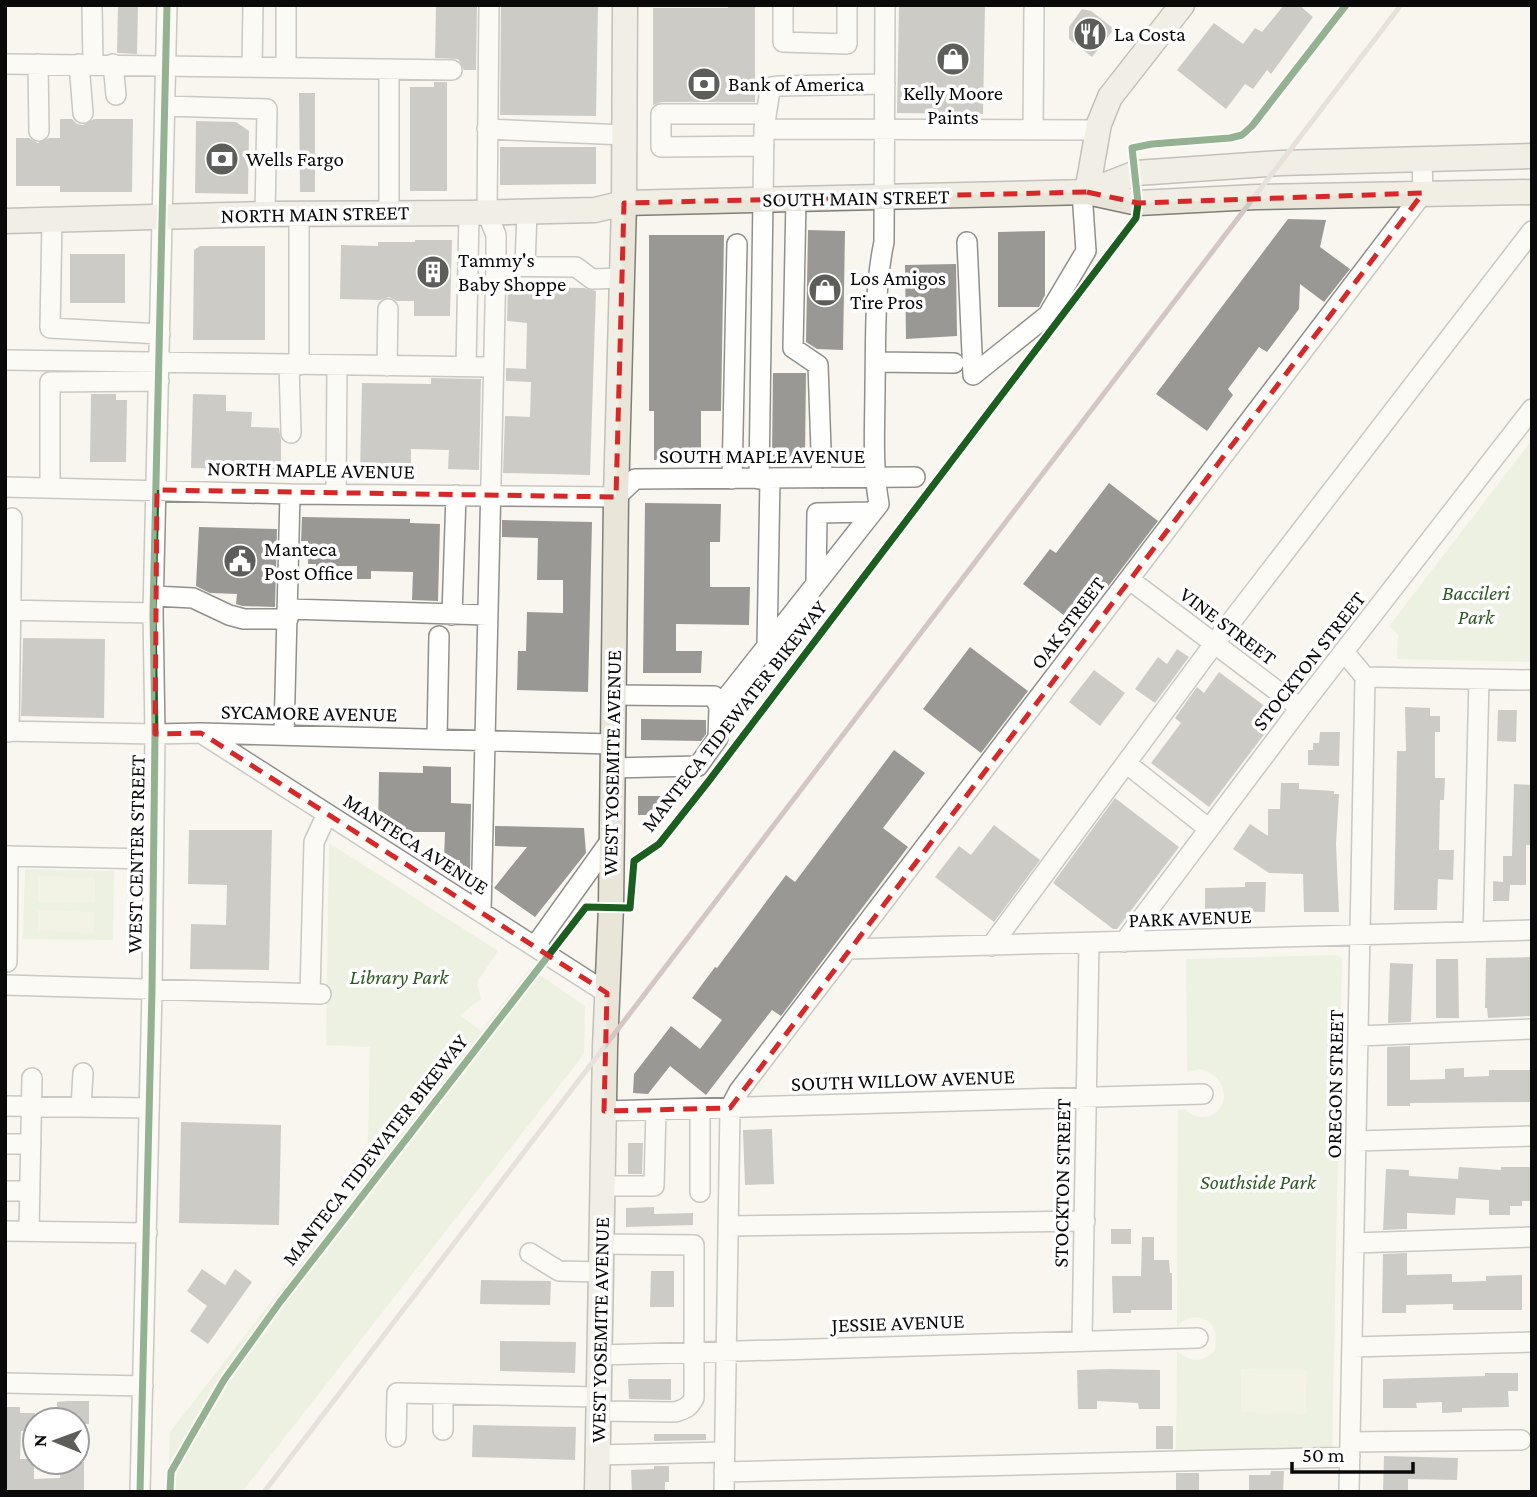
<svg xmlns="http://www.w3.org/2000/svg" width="1537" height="1497" viewBox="0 0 1537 1497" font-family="'Crimson Pro',serif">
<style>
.green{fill:#e1ecd0}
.pitch{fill:#eaf0d9}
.building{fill:#9a9894}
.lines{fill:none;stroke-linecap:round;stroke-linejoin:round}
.minor-casing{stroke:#91908d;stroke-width:22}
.major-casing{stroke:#7e7e7a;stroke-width:27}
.minor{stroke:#fefefc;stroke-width:19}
.major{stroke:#e9e5d9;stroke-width:24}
.rail{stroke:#d3c6c4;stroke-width:5}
.cycleway-casing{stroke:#fff;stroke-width:11}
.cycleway{stroke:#1b5e20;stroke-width:7}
.marked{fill:none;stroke:#d62828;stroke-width:5;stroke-dasharray:14 9;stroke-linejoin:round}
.labels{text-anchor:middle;stroke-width:7;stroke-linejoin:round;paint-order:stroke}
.poi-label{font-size:21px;fill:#0a0a0a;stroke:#fff;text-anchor:start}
.street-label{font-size:21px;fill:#0a0a0a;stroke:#fff}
.park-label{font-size:21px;font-style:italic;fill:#2d5a22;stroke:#fff}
</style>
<rect width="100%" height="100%" fill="#f8f6ee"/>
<!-- green -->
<path class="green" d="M1532,440V662L1397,659L1398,634L1389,626Z
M329,843L498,951L477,982L481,999L460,1015L481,1031L530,968L585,1006L584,1054L242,1492H168L170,1432L367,1178L370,1047L326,1045Z
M25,869L114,871L113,940L23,939Z
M1338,955L1342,959L1332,1451L1176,1453L1177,1351C1191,1362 1202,1364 1215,1350L1216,1334L1212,1325C1201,1314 1187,1315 1177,1327L1178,1110L1185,1109C1210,1134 1241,1097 1213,1075C1204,1068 1196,1068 1187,1073L1186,959Z"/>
<!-- pitch -->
<path class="pitch" d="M38,876L95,877V902H38Z
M38,910L94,912V933L37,931Z
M1241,1369L1307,1370L1306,1414L1241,1412Z"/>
<!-- building -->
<path class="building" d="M118,5H138L137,54L117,53Z
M436,5H477L476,70H464L458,59L435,58Z
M501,5H598L596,116L500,115Z
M728,5H755V102H661L653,105V8H728Z
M899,5H985L983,114L897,113Z
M1284,5H1299L1313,17L1271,74L1267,70L1253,89L1245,84L1226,109L1177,70L1214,23L1243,44L1255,28L1262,32Z
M1082,9L1091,11L1114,29L1092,57L1069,39V27Z
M434,82H447V191H410V87H434Z
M299,93H315V192H300Z
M60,119H72L77,124L83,125L94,119H133L132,192H60V186H16V138H29L38,143L49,138H60Z
M196,121L236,122L249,131L248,194L195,193Z
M500,147H596V184L500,185Z
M1288,219L1326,220L1320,247L1350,269L1324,302L1300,284L1299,309L1267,352L1259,347L1228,389L1233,395L1207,431L1156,394Z
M808,230L845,231L843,350L817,349L806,342Z
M1045,231V295L1039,307H998V232Z
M649,235H724L721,411H701V460H654V411H649Z
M415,240H452L450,316H414V301H397L389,297L380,300L340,299L341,245L378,246V242H415Z
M200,246H265V340H193L194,250Z
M70,254H125V303H70Z
M956,264L957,336L906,339L905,265Z
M508,287L584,288L596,291L590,475L503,473L505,416L530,417L531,382L506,381V368L526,369L527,323L507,321Z
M773,373H806L805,456L772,457Z
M431,378L481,379L479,470L448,469L449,450L411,449V475L360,474L362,383L431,384Z
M91,394H116V400H127L126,462H90Z
M193,394L226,395V411L252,412L251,427L279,428L281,440V470L191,468Z
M1109,483L1158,521L1078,626L1023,584L1050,549L1056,553Z
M645,503L721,504L720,542H710V587H750L749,625L676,624V651H702L701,673H643Z
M302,517L410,519V523L440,524L438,601L412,600L413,572L371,571V579H357V566H333L332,578L316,577V564H308V541H301Z
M502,520L592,522L588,692L517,690L518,651H526L527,612L563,613V580H537L538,538L502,537Z
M199,527L277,529L275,607L242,606L236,604L237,594L210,593L196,586Z
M23,638L105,639L104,718L21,716Z
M970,647L1028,691L981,753L923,709Z
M1177,649L1189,657L1155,703L1135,689L1158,657L1167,664Z
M1094,670L1125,693L1100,726L1069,702Z
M1219,672L1278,716L1209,807L1151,763L1181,723L1175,718L1197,687L1204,693Z
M1405,707L1430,708V716H1440V732H1435V778H1445L1444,800H1440L1439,850H1454L1453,880L1438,879L1437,910H1394L1397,751H1406Z
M1498,710H1517L1516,742L1497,741Z
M641,719L706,720V734L701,741L641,740Z
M1320,732H1340L1339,766L1308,765V750H1313V743H1319Z
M894,750L925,773L883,828L908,847L820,964L781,1016L772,1010L706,1095L670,1066L648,1094L633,1093L634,1074L671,1026L700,1049L722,1020L692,998L715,967L717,968L786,875L795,882Z
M423,766L451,767V803L471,804L470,870H460V860L444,859L445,832H378L379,772L423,773Z
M1281,783H1299V789L1334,791V794H1339L1336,844L1339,912H1304L1303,874L1269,873L1233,849L1250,824L1268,836V809H1280Z
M1514,784L1532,785V845H1526V885H1510L1509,901H1493V881L1503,882V856H1512Z
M638,796H675V808L669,815H638Z
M1115,798L1179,847L1117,929H1113L1053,883Z
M994,825L1040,860L994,922L935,877L959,846L971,855Z
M495,826L584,828L586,853L535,917L494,888L527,847L495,846Z
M189,830H272L269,970L190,969L191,924L226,925L227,885L188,884Z
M1245,882H1266L1265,912L1228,911V917H1205V888L1245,887Z
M1532,957V1016L1488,1018L1487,1008H1485L1486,958Z
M1436,959H1458L1459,1018H1436Z
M1390,963L1413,964L1411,1022L1388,1023Z
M1410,1046V1080L1445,1079V1069L1464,1068V1077L1489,1076V1070H1532V1102L1410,1103V1106H1387V1047Z
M181,1122L281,1125L279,1225L179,1223Z
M772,1129L774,1184L745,1185L743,1130Z
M628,1143H643L642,1174H628Z
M1459,1167L1501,1170V1167H1532V1201H1522V1206H1510V1215H1489V1200L1456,1198L1455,1215L1407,1213V1229L1383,1230L1386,1169L1409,1170V1176L1458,1179Z
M654,1207V1214L693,1213V1225L626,1227V1208Z
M1111,1229H1131V1244H1111Z
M1142,1237H1154V1260H1169L1170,1273H1172V1310H1131V1313H1113L1112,1276H1141Z
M1407,1253V1275L1452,1274V1282L1486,1281V1276L1522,1275V1310H1453V1304L1406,1305V1313H1382L1383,1254Z
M202,1269L225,1285L235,1269L252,1282L208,1344L190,1331L207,1306L187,1291Z
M651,1271H674V1307H650Z
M481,1280L551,1281L550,1305L480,1304Z
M500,1341L576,1342L575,1373L500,1371Z
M1109,1369L1160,1370V1409H1139L1138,1403L1097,1401V1409H1078L1077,1370Z
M1485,1373H1518V1391H1508L1509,1407L1462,1408V1412L1442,1413V1402L1416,1403L1417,1408H1383V1379L1485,1376Z
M628,1379H671V1400L629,1399Z
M67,1401H89V1424H77V1420H57V1402Z
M5,1407H20V1413H35V1431H21L20,1459H34V1479L60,1478L61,1462H84V1492H5Z
M473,1425L576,1427L575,1460L472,1457Z
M1156,1426H1173V1449H1156Z
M654,1434H706V1440L654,1441Z
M1384,1456L1458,1458L1457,1480L1408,1479V1492H1383Z
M654,1466H669V1482H665V1491L632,1492L631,1470L654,1469Z
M1271,1471H1284L1283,1492H1249V1475H1270Z
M1176,1473H1199V1490H1176Z"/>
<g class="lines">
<defs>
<path id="minor" d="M783,5V42L847,44V5
M92,6L93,64
M5,64L452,70
M38,64L39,131
M79,64L83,113
M113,64L116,95
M252,67L253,5
M286,67V5
M165,106L267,109L265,214
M487,129L625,135
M764,129L1098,130
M1033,130L1034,9
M764,146L661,147V114H766
M796,200L793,348L818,365L822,478
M389,213V69
M299,214V365
M52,220L50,328L160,334
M967,242L973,375L1048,315L1086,251L1082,192
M496,266L576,267L592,279L623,278
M525,266L527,212
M5,360L493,367
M876,362L954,363
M289,365L291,433
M387,366L388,309
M466,366L469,213
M732,479L737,244
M759,479L764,129L770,90L772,87L779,86L885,84
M5,487L290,494L616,497L635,479L915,477
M50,488V382L159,381
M336,494L337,365
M1130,580L1300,708
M816,583L817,513L872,512
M154,596L193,598L229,615L244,619H288
M289,609L488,615
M5,610L153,613
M452,615L456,495
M767,646L770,479
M1345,653L1365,677L1532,680
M719,707L879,504C872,465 875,426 875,386C876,338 874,290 884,242L885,5
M5,731L155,734L201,733L612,744
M9,732L12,518
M201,733L607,993
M284,735L290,494
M437,739L439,636
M1126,763L1209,829
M612,768L698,766L718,738L719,707L714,696L613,695
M5,856L152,859
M481,912L496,266V235L487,213L489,5
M1473,930L1479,679
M1124,942L1300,708L1532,409
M535,946L611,840
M991,946L1214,644L1532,231
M849,949L1532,930
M7,962L8,856
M5,985L321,994
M310,993L314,842L327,814
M1358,1036L1532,1029
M5,1106L148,1108
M81,1107L83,1073
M700,1109V1192
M604,1111L1203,1094
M1356,1141L1532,1136
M5,1144H31
M602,1186H654L656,1110
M5,1191H30
M728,1226L1085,1221
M5,1231L147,1233
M29,1231L32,1078
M1354,1243L1532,1237
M530,1253L559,1271L601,1272
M1082,1340L1089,943
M1352,1347L1532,1342
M600,1355L1198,1338
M5,1383L143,1386
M598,1411L675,1412C685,1409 689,1408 694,1398V1245L601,1244
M443,1430V1394
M396,1437L397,1393L599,1397
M1350,1442L1521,1440
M598,1455L724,1452
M724,1472L1350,1457
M140,1492L152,990L155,734L153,613L167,5
M724,1492L730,1108L739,1091L1423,193L1422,159
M1349,1492L1365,677"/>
<path id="major" d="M1087,192L1099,124L1110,97L1182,5
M1088,192L1136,173L1281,163L1532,156
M5,221L265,214L469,213L595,210L624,203L1087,192L1138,203L1256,197L1532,192
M597,1492L605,1047L611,907L616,497L624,203L625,5"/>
</defs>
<!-- minor casing -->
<use href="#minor" class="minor-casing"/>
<!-- major casing -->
<use href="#major" class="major-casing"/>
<!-- minor -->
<use href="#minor" class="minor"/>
<!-- major -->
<use href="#major" class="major"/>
<!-- rail -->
<path class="rail" d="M264,1492L1401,5"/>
<defs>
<path id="cycleway" d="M140,1492L152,990L155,734L153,613L167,5
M170,1492L171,1472L192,1435L224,1380L280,1302L586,907L630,908L634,861L659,844L708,782L1136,218L1138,203L1132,148L1152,144L1230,138L1242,135L1252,126L1346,5"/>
</defs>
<!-- cycleway casing -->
<use href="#cycleway" class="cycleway-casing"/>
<!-- cycleway -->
<use href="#cycleway" class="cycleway"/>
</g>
<!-- marked area -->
<path d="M0 0H1537V1497H0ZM1087,192L1138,203L1423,193L730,1108L604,1111L607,993L201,733L155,734L157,490L616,497L624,203Z" fill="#f8f6ee" fill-opacity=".55" fill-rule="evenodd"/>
<path class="marked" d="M1087,192L1138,203L1423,193L730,1108L604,1111L607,993L201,733L155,734L157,490L616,497L624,203Z"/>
<!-- icons -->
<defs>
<symbol id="restaurant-disc" viewBox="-11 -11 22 22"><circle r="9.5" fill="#5d5d5a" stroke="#fff"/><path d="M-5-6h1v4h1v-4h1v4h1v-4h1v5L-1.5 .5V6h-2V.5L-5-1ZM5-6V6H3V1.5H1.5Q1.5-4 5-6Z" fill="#fff"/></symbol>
<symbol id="shop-disc" viewBox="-11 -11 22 22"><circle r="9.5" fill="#5d5d5a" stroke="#fff"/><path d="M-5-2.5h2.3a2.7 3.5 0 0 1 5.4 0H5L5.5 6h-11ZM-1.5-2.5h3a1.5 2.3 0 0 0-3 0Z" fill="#fff"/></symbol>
<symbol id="bank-disc" viewBox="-11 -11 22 22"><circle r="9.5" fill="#5d5d5a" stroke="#fff"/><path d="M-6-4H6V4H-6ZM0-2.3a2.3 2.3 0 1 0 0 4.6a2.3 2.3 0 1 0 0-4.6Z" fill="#fff"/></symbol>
<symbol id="building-disc" viewBox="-11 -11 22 22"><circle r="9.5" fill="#5d5d5a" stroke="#fff"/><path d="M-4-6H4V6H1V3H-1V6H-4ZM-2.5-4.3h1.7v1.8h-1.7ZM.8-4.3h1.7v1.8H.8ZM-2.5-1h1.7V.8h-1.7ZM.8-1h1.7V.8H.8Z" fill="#fff"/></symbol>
<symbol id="civic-disc" viewBox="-11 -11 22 22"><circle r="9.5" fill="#5d5d5a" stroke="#fff"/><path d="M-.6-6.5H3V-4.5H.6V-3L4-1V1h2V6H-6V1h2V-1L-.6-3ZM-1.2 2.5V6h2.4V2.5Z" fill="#fff"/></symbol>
</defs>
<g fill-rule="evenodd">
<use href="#restaurant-disc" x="1071" y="15" width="38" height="38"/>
<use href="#shop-disc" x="934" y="40" width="38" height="38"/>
<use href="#bank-disc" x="685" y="65" width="38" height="38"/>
<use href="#bank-disc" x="203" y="140" width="38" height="38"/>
<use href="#building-disc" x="414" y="253" width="38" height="38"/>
<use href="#shop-disc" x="806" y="271" width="38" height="38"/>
<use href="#civic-disc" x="221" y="542" width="38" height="38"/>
</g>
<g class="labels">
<!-- poi labels -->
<g class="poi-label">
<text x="1114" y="41">La Costa</text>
<text x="728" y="91">Bank of America</text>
<text x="953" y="100" text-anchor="middle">Kelly Moore<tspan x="953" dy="24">Paints</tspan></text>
<text x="246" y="166">Wells Fargo</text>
<text x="458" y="267">Tammy's<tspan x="458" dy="24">Baby Shoppe</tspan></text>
<text x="850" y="285">Los Amigos<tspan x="850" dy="24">Tire Pros</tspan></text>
<text x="264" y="556">Manteca<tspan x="264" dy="24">Post Office</tspan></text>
</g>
<!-- street labels -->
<g class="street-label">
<text transform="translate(856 198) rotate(-1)" y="7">SOUTH MAIN STREET</text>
<text transform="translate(315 214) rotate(-1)" y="7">NORTH MAIN STREET</text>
<text x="762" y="463">SOUTH MAPLE AVENUE</text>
<text transform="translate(311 470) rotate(1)" y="7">NORTH MAPLE AVENUE</text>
<text transform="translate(1068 623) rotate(-53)" y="7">OAK STREET</text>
<text transform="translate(1228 626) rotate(37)" y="7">VINE STREET</text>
<text transform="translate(1309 661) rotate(-52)" y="7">STOCKTON STREET</text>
<text transform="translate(309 713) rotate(1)" y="7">SYCAMORE AVENUE</text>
<text transform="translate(734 716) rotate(-52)" y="7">MANTECA TIDEWATER BIKEWAY</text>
<text transform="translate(612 763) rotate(-89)" y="7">WEST YOSEMITE AVENUE</text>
<text transform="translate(416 844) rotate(33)" y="7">MANTECA AVENUE</text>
<text transform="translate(136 854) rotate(-89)" y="7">WEST CENTER STREET</text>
<text transform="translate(1190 918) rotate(-2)" y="7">PARK AVENUE</text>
<text transform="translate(903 1080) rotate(-2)" y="7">SOUTH WILLOW AVENUE</text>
<text transform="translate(1335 1084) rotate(-89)" y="7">OREGON STREET</text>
<text transform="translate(375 1150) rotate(-52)" y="7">MANTECA TIDEWATER BIKEWAY</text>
<text transform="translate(1062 1183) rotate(-89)" y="7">STOCKTON STREET</text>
<text transform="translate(898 1323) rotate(-2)" y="7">JESSIE AVENUE</text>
<text transform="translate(600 1330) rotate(-89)" y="7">WEST YOSEMITE AVENUE</text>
</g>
<!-- park labels -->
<g class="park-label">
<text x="1476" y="600">Baccileri<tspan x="1476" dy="24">Park</tspan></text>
<text x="399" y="984">Library Park</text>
<text x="1258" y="1189">Southside Park</text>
</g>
</g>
<!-- border -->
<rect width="1537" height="1497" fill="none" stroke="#0a0a0a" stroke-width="14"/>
<!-- north arrow -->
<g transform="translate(56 1441) rotate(271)"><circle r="33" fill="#ffffff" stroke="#9d9d9d" stroke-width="2"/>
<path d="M0-5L12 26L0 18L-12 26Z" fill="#5d5d5a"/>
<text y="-10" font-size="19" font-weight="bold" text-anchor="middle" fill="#0a0a0a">N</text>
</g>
<!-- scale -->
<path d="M1292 1462v10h121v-10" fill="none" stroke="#0a0a0a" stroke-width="3.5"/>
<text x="1302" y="1462" font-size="21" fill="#0a0a0a" stroke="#ffffff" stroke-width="5" paint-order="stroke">50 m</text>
</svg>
